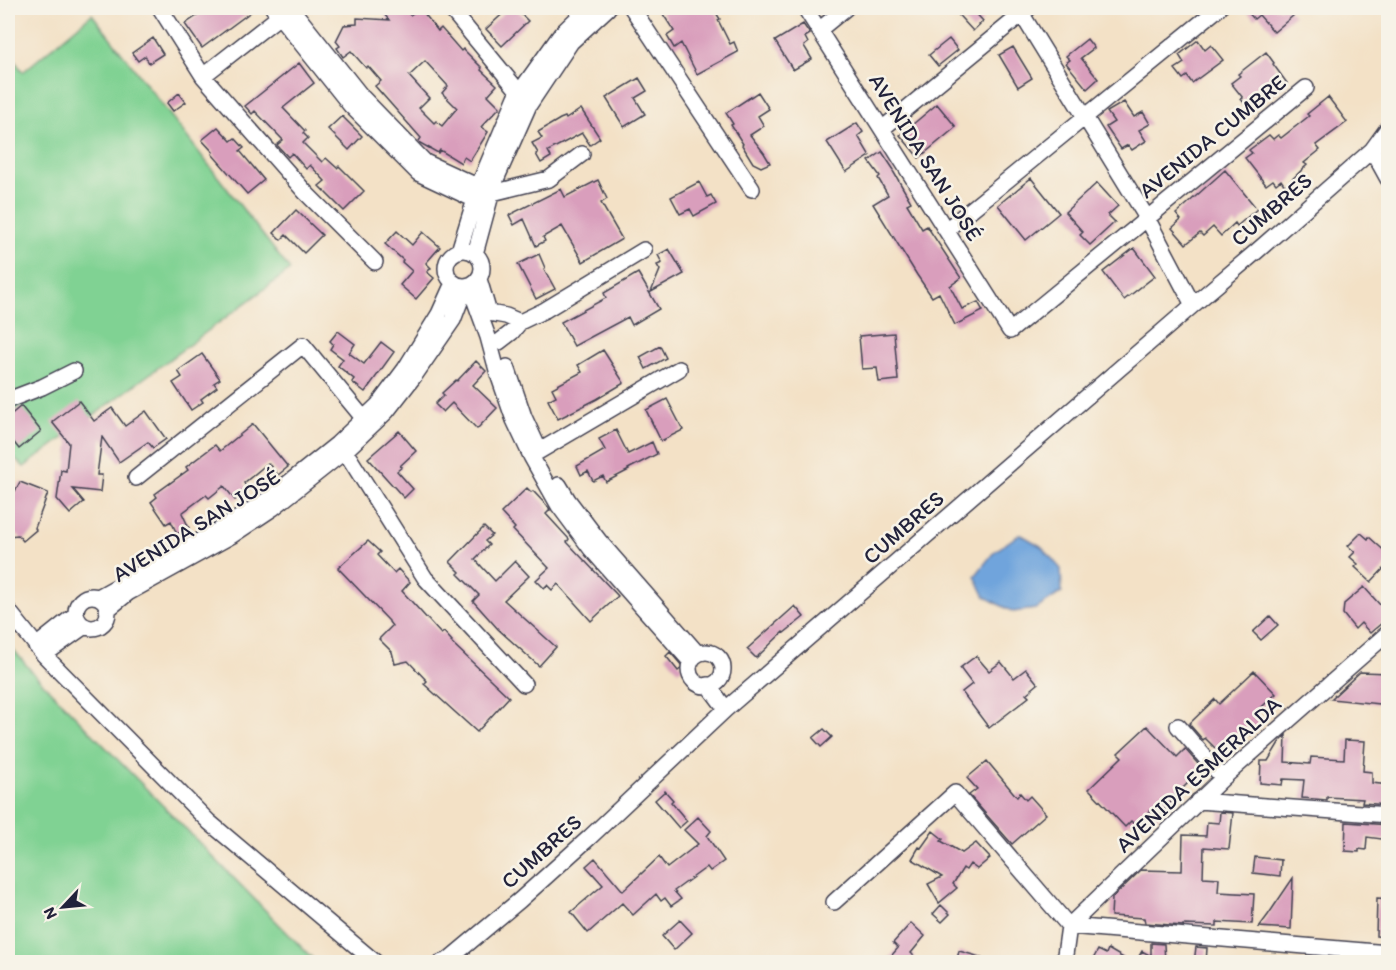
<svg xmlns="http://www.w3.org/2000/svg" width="1396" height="970" viewBox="0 0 1396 970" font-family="Itim,sans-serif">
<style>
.green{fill:#80d293;stroke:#517a67;stroke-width:1.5}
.water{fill:#70a4dc;stroke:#49638c;stroke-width:1.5}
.building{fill:#d99ebc;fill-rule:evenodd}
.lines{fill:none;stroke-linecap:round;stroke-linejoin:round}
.minor-casing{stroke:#413f50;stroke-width:18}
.minor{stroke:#fff;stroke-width:15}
.labels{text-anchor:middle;stroke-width:5;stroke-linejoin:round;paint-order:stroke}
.street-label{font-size:22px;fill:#22223b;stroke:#f7f3e8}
</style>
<rect width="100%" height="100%" fill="#f7f3e8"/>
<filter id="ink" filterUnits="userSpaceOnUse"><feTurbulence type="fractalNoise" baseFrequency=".0167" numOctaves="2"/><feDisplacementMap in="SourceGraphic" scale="12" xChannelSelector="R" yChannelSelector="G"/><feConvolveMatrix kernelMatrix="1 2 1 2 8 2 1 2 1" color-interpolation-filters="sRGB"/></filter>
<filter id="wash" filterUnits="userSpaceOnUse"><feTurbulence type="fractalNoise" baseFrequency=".008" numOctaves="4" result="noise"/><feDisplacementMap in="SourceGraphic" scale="24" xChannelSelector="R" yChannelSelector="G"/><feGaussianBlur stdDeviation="1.35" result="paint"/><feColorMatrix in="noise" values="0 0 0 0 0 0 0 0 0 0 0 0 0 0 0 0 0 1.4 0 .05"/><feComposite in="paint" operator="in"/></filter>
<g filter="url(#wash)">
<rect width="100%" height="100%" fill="#f3e1c6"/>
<!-- green -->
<path class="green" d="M92,14L290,270L24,467L8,452V52L23,72Z
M8,643L32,672L316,962H8Z"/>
<!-- water -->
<path class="water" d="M1020,534L1041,546L1061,569L1062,592L1036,609L1013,612L985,597L975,576L994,552Z"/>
<g id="blocks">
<!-- building -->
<path class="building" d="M209,8H256L202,48L185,24Z
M379,8H403L410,15L420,8L438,31L441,28L461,51L463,49L482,68L481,70L497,85L488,95L500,107L481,127L488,132L470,161L464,157L461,163L440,150L438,153L420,143L419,141L421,138L375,86L381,81L368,66L366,68L351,51L343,57L337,48L340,46L336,41L344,25L357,24V18L389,20ZM425,61L448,86L442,93L457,108L442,126L436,121L434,123L419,108L429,98L409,76Z
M509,8H515L528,21L502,46L486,29Z
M659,8H713L720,19L718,20L730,44L734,42L738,52L697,74L681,43L674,48L667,36L674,31Z
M952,8H971L983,21L973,31Z
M1244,8H1287L1294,15L1274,32L1259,15L1254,19Z
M803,24L810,34L805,37L808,43L804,46L812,59L793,70L775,41Z
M153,38L163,54L149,63L145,56L138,61L132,53Z
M949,39L958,50L938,66L929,55Z
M1087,39L1094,48L1081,58L1098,79L1087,89L1066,63L1070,60L1066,56Z
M1198,40L1205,50L1211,45L1223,60L1192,83L1187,76L1183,79L1175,69L1184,63L1179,55Z
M1013,47L1032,78L1018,87L999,55Z
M1266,52L1274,63L1273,64L1287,83L1250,111L1241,99L1243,98L1231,83L1240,76L1238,74Z
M299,63L314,83L283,108L305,131L303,133L308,138L303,143L322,162L326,158L337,168L339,166L364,191L344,211L319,186L325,181L310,165L306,169L292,153L288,157L277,145L283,140L255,111L252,114L245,106Z
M639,78L647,91L635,98L645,114L624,127L606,98Z
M758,92L769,109L758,116L764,126L750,135L764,153L770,163L761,167L753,163L742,145L743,144L731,125L733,124L726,113Z
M179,93L186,102L173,111L167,103Z
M1328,97L1347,122L1316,145L1320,150L1304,163L1307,165L1285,186L1281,180L1276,184L1273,180L1266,185L1245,158L1252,153L1249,150L1269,135L1273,139L1278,135L1281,138L1309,116L1307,114Z
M1124,102L1134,117L1143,112L1150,124L1139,130L1146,141L1132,150L1128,145L1121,149L1106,127L1114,122L1107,112Z
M937,104L956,127L919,158L900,135Z
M581,109L600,138L590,145L582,133L548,151L551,157L541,163L536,154L538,153L532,143L542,138L538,132L560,119L565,117L566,119Z
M342,116L362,136L349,150L328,129Z
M857,123L863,132L858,136L870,156L846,172L827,142Z
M218,127L231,141L235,138L244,148L240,151L264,180L247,194L212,154L213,152L202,140Z
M882,152L894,170L893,171L911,202L907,204L922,229L927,226L961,278L950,286L962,309L978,302L983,311L955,325L939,293L932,297L917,275L873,204L888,195L878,178L880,176L869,161Z
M1225,170L1257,209L1237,226L1235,223L1221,236L1213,227L1203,236L1200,233L1186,244L1172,228L1181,220L1176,214Z
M1031,178L1059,213L1026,240L998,205Z
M598,180L607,199L601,203L622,239L583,262L562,226L543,237L545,241L536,246L524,219L514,225L509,215L561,189L565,197Z
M699,182L707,197L711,195L716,204L694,216L690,209L680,214L671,197Z
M1097,183L1118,206L1108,215L1115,222L1090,245L1080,235L1083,232L1065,212Z
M296,210L322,235L304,253L286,235L281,240L274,233Z
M397,231L412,245L423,232L440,247L426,263L431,268L427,272L434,278L416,299L400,285L412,271L402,262L403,260L385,244Z
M1134,248L1155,276L1124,300L1103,272Z
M669,249L684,274L651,292L660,270L657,265L662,263L658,255Z
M539,254L545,268L544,269L555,289L536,299L518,264Z
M638,273L659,309L632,325L628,317L574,346L561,322L606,298L604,293Z
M338,331L355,344L349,353L364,364L381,342L394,352L365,392L352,382L354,379L338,366L343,359L330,349L333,344L330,341Z
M894,333L898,380L879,382L877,368L862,369L859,336Z
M660,346L666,358L646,369L640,357Z
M603,350L624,383L597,399L558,419L548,400L556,396L552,388L582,372L578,365Z
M202,354L220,379L214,383L217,387L201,399L203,402L191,410L173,383L182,377L178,371Z
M476,361L486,371L473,385L497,408L477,429L452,403L443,412L435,404L444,395L442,393L456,380L457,381Z
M667,399L683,430L661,441L646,410Z
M79,401L94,421L112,408L125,426L146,411L166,439L153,448L148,442L119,462L102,437L97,475H102L100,492L73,489L84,502L70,514L57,499L61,470L66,471L69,443L52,422Z
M21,406L41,431L19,449L8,435V417Z
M253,424L288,467L278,475L268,463L244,483L248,490L235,500L224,486L209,498L206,495L182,513L189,528L177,534L171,521L166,524L151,502L157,497L155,494L188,470L186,467L215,445L220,451Z
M616,430L628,454L652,442L657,454L628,469L629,470L606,482L603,476L593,481L588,471L581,475L577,466L605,450L599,439Z
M399,431L416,451L400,466L402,467L397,471L413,489L404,498L368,458Z
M20,482L48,493L35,528L36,530L23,541L18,535L8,536V504Z
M527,488L531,492L533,491L549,508L550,510L546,514L569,539L567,542L618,596L591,621L558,584L552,590L547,585L544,588L536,580L549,568L513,530L515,528L501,513Z
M484,527L492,535L485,541L489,545L475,559L482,567L495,581L515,561L529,576L504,600L556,647L539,666L498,629L473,601L479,595L458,574L460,572L450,562Z
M1361,533L1368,539L1369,537L1389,555V563L1371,582L1355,567L1358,564L1350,557L1355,552L1348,546Z
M368,541L380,552L377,555L394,573L398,569L410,582L402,591L441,634L444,632L452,641L451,642L509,697L477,732L424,684L427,681L408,661L395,664L392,652L379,639L392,626L389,622V621L338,568Z
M1364,587L1389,615V617L1370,633L1361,623L1355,629L1343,614L1344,604Z
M795,606L804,617L784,633L783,632L756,658L747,649Z
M1270,616L1278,625L1261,640L1253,632Z
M670,652L683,667L678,671L666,656Z
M976,656L989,671L1001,662L1014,678L1026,669L1038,684L1026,694L1029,697L989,728L962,692L972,684L960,668Z
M1254,671L1276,694L1254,714L1263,724L1251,735L1247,730L1222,755L1205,738L1203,740L1189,724L1215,699L1219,704Z
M1360,672L1389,673V705L1331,699Z
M1147,726L1177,757L1185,749L1205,772L1194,782L1192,779L1173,798L1174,799L1156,818L1149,811L1135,825L1131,821L1125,827L1089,789L1122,757L1118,753Z
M824,729L832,737L821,747L813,738Z
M1286,735L1285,762L1310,764L1311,757L1344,759L1345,740L1365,741L1363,771L1372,772V783L1389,785V805L1362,803L1363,799L1327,797V800L1302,798L1304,780L1283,779L1282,785L1260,783L1261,761H1268L1280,741Z
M987,761L1017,797L1020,793L1026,800L1030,796L1046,814L1012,844L969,795L977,789L967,778Z
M665,791L673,800L671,802L687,821L679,828L655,800Z
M1220,812L1233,813L1229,849L1204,847L1203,877L1219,878L1218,892L1254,894L1252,924L1217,922V926L1183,925V926L1145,923L1144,918L1111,916L1112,898L1141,870L1182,871L1183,835L1206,836L1207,822L1219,823Z
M698,817L711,831L707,836L724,861L710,871L707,867L674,891L681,899L671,906L665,898L661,901L656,894L633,915L622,903L588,933L571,912L603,885L586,866L595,858L623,891L659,857L667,868L698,844L684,830Z
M1346,822L1389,825V840L1367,837L1366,850L1359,849V852L1345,851Z
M933,831L943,839L941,841L962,853L976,843L990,858L977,869L970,864L966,870L963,868L953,884L957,888L939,903L928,884L942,877L912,859L919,847L921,848Z
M1255,857L1281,860L1280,876L1253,873Z
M1293,878L1291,929L1259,927L1268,915Z
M1377,898L1389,899V937L1376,936Z
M941,905L950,914L942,922L933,914Z
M680,920L692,933L674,950L662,936Z
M911,923L925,936L911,953L915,957L910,963H885L898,948L893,943Z
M1151,943L1164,944L1165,963H1135L1142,951L1151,956Z
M1196,947L1207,948L1206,963H1194Z
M1108,949L1132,963H1091L1098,950L1106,954Z
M959,951L988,959V963H956Z"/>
</g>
</g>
<g filter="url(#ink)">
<use href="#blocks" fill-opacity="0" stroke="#413f50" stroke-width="1.5"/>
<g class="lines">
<defs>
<path id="minor" d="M160,8L203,76L306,193L375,262
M273,8L351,106L418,173L488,206
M291,8L362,97L425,162L492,193L549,179L582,154
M450,8L524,98
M632,8L752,189
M805,8L1010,331L1306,88
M1018,8L1147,218L1193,305
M819,30L846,8
M203,76L286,11
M882,129L1029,8
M1372,150L1388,179
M946,230L1219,8
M446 268a18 18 0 1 1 36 0a18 18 0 1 1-36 0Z
M459,251L481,180L516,97L561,34L588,8
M475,254L494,184L529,105L571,42L608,8
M479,279L489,313
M469,285L488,337L498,374L514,420L531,456L559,506L591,549L691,662
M489,313L506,316L520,322
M499,342L512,332L520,322L545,310L644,250
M507,367L524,417L536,443
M8,400L42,387L74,371
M345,451L425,578L524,684
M531,456L679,369
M136,478L303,345L369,425
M559,485L568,500L600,542L698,654
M76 612a16 16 0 1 1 32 0a16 16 0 1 1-32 0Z
M98,597L226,526L267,500L337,444L378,405L405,369L439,314L453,283
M8,610L44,655L209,822L375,962
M107,610L128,593L231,536L273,508L345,451L387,411L415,375L453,320L466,286
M36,646L76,614
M689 669a17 17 0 1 1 34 0a17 17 0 1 1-34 0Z
M44,655L85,626
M708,685L726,709
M1178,726L1223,778
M1198,801L1388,815
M834,902L955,793L1069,926L1388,953
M442,962L447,961L520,900L590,837L726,709L1193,305L1257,251L1372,150L1388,128
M1064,962L1069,926L1223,778L1388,633"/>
</defs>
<!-- minor casing -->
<use href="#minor" class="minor-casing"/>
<!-- minor -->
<use href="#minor" class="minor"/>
</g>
</g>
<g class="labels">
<!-- street labels -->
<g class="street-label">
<text transform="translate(1212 136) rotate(-39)" y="8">AVENIDA CUMBRE</text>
<text transform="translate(926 157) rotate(58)" y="8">AVENIDA SAN JOSÉ</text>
<text transform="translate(1271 209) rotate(-41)" y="8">CUMBRES</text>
<text transform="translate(196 525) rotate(-32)" y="8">AVENIDA SAN JOSÉ</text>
<text transform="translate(903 527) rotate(-41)" y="8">CUMBRES</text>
<text transform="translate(1198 774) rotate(-43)" y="8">AVENIDA ESMERALDA</text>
<text transform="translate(541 851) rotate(-42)" y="8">CUMBRES</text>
</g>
</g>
<!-- margin -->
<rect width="1396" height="970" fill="none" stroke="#f7f3e8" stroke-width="30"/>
<!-- north arrow -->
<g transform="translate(63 907) rotate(244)" stroke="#f7f3e8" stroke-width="4.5" paint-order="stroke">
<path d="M0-4.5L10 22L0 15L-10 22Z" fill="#22223b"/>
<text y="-9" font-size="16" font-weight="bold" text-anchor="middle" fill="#22223b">N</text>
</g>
</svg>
